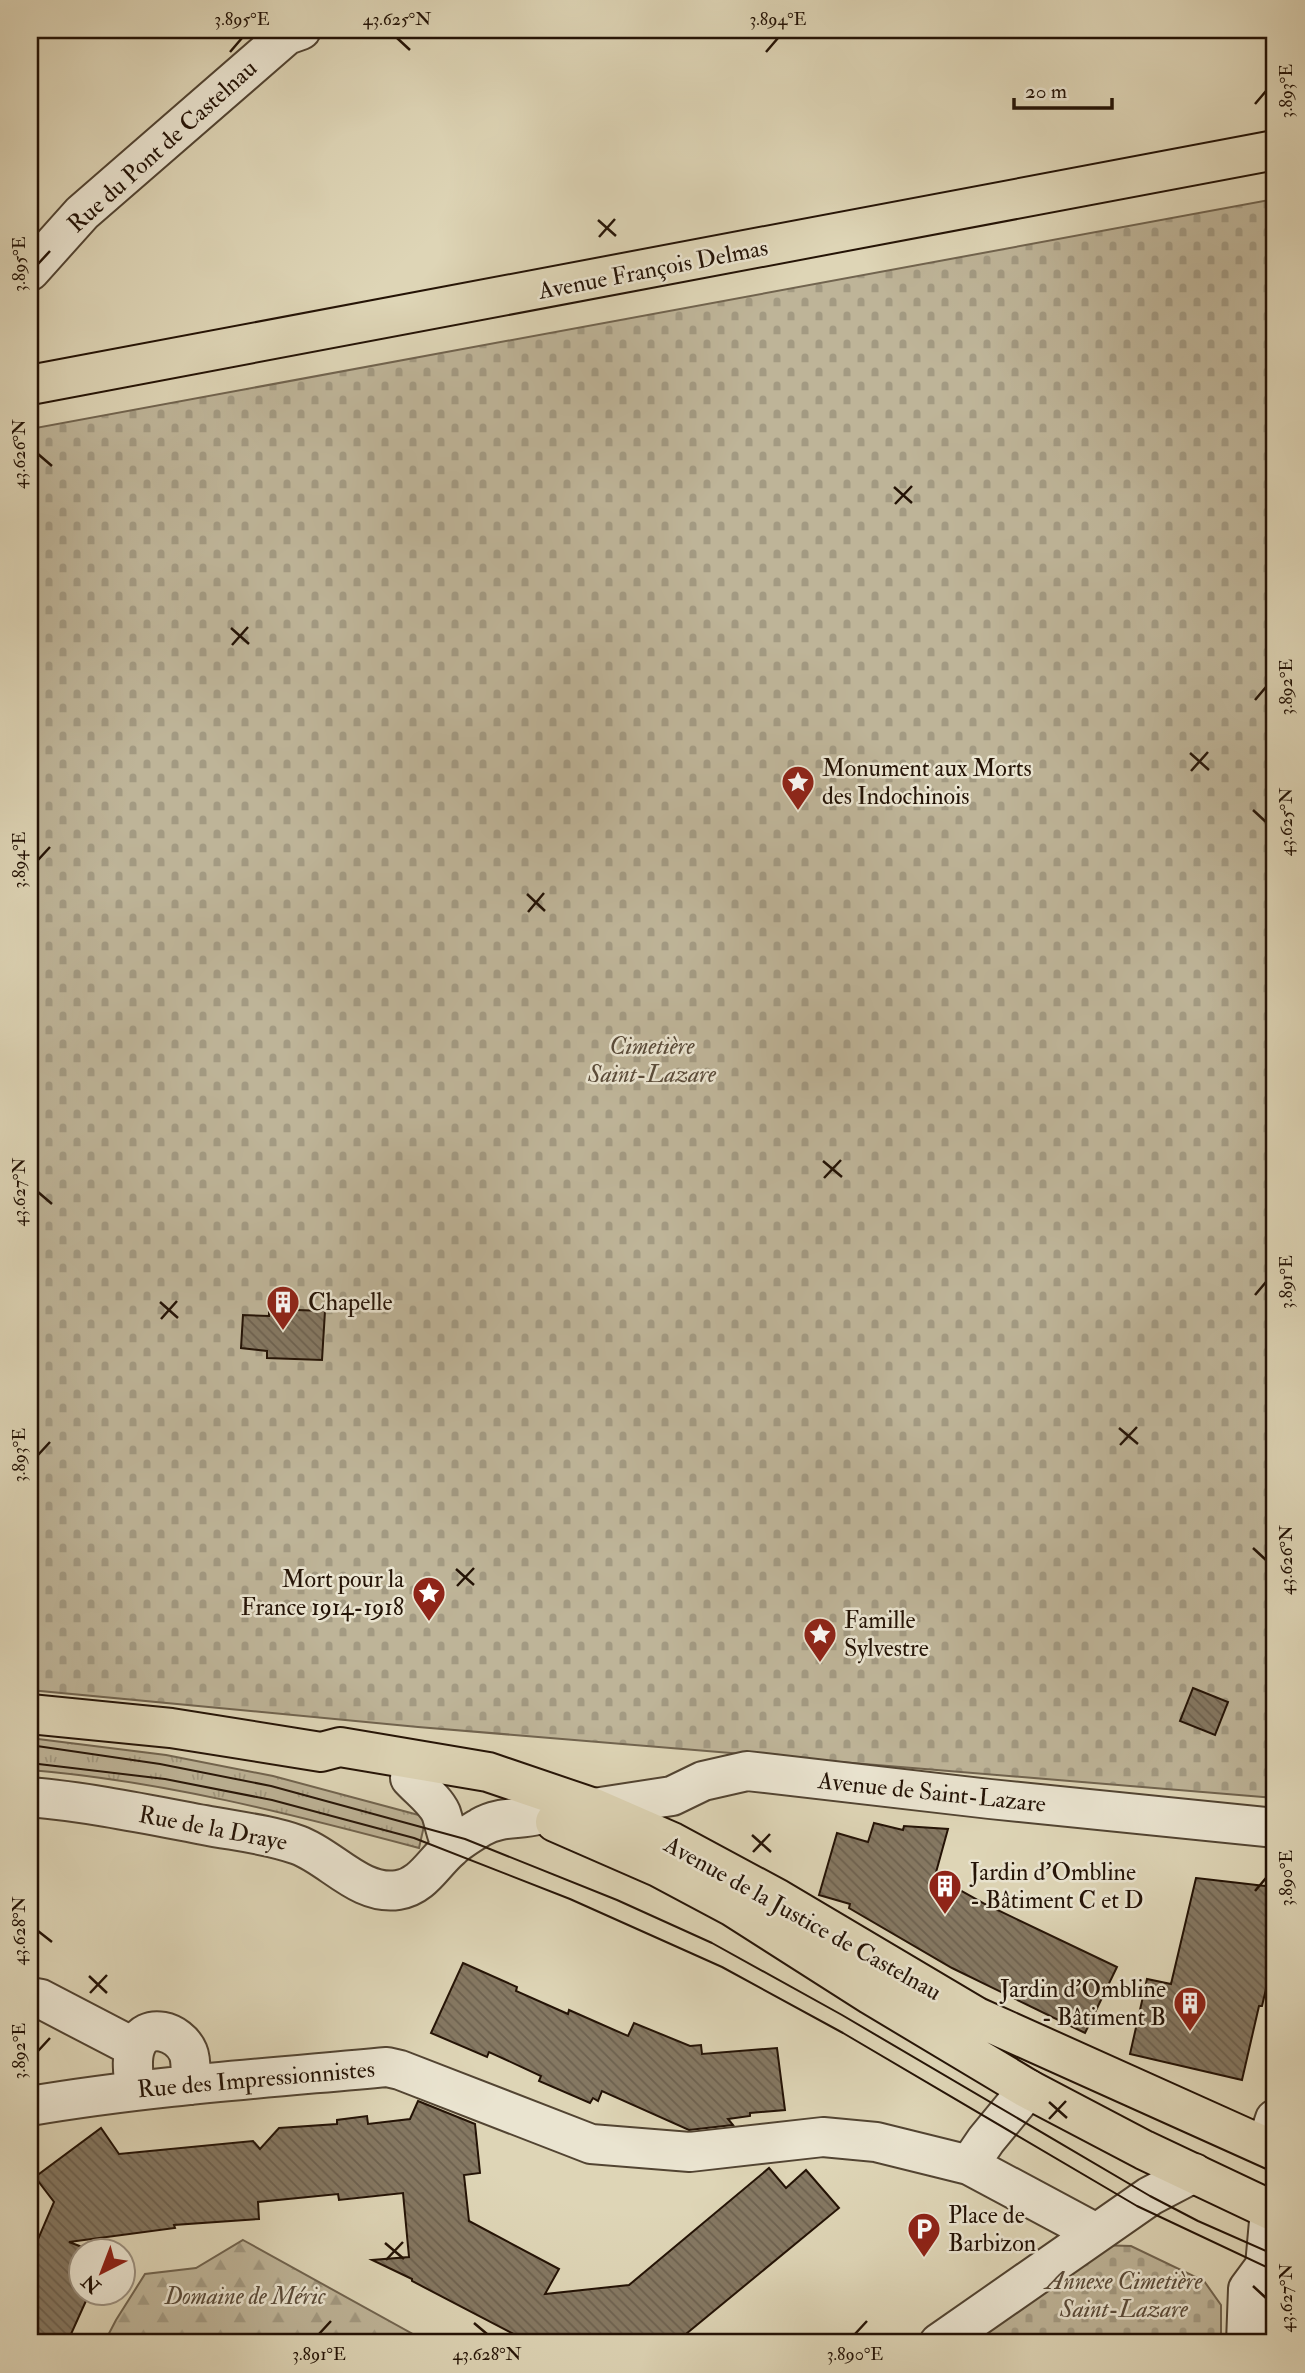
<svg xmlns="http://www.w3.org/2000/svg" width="1305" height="2373" viewBox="0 0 1305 2373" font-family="'IM FELL Double Pica',serif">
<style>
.grass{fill:url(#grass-tufts);stroke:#71644f;stroke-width:2}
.forest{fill:url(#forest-firs);stroke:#71644f;stroke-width:2}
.cemetery{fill:url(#cemetery-stones);stroke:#71644f;stroke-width:2}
.building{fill:url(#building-back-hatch);stroke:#241306;stroke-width:2}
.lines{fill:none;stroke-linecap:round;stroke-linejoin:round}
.minor-casing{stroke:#524432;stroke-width:42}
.major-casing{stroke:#241306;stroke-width:42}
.minor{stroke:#eae4d0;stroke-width:38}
.major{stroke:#ded5b6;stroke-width:38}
.tram{stroke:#241306;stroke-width:2}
.ticks{fill:none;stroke:#241306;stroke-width:2.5}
.labels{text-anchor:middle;stroke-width:5;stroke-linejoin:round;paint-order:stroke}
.street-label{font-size:24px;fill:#241306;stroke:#eae4d0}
.poi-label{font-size:24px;fill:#241306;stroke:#eae4d0;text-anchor:start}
.park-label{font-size:24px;font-style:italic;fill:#5a4b39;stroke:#eae4d0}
.neatline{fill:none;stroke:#241306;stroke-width:2.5}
.ticks-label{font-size:18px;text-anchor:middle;fill:#241306}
</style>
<defs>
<pattern id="grass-tufts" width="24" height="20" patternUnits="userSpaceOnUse" patternTransform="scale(1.75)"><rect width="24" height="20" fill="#beb498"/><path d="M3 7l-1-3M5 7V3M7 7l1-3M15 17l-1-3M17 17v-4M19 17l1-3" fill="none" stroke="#a39a82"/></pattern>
<pattern id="forest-firs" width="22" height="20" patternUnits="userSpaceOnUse" patternTransform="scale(1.75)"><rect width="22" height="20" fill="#beb498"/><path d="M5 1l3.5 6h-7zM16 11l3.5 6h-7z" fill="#a39a82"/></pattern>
<pattern id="cemetery-stones" width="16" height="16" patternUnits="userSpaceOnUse" patternTransform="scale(1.75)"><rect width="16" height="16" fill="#beb498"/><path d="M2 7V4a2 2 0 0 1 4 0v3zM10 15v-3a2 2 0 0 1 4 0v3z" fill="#a39a82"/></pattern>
<pattern id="building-back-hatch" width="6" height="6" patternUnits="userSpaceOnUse" patternTransform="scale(1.75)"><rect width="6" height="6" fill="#857862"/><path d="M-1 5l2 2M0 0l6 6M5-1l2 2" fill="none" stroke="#6d614f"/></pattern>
</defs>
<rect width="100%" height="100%" fill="#ded5b6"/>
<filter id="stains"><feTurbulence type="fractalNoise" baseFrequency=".00286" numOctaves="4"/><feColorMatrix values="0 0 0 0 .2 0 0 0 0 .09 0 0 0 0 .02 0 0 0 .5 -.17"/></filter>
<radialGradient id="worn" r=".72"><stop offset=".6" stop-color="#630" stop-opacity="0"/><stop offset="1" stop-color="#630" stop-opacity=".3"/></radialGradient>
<!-- grass -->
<path class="grass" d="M30,1738L166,1755L273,1776L426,1817L419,1848C291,1814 163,1781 30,1770Z"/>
<!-- forest -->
<path class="forest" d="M243,2240L429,2343H104L116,2320L145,2274L196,2268Z"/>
<!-- cemetery -->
<path class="cemetery" d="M1275,199V1798L418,1727L30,1690V429Z
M1096,2245L1131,2246L1204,2281L1221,2305V2343H957Z"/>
<!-- building -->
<path class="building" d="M269,1309L325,1311L322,1360L267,1358V1351L241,1348L243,1315L269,1316Z
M1193,1688L1228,1702L1215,1735L1180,1721Z
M874,1823L903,1830L904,1826L948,1829L935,1876L985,1904L1117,1967L1085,2033L952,1968L849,1908L850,1904L819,1895L837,1833L868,1842Z
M1196,1878L1275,1887V1951L1262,2006H1259L1242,2080L1130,2054L1147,1979L1171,1984Z
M463,1963L517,1987L516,1991L568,2014L569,2010L628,2036L634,2023L690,2046L701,2045L702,2054L777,2048L785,2110L750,2113V2116L728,2119L733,2125L689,2130L602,2091L598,2101L593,2098L590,2103L539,2081L541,2076L489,2052L487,2057L431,2033Z
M418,2101L475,2124L480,2173L464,2175L469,2221L559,2269L545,2294L629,2285L769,2168L786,2188L806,2170L839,2208L675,2343H531L412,2281V2279L372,2260L409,2257L403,2193L339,2200L338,2194L258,2202L259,2219L174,2225L175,2228L69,2242L90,2250H80V2292H90L67,2343H30V2249L36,2244L54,2202L35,2177L101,2128L119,2154L253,2141L260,2149L279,2128L337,2124V2120L367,2116L368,2124L410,2119Z"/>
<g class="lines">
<defs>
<path id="minor" d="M30,271L82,213L287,35L301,30
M410,1778C420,1789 435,1800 441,1813C445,1825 446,1835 452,1847
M30,1797C88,1802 146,1814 204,1825C234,1831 268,1834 298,1845C331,1857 360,1896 398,1890C423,1886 433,1863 451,1848C458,1841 473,1832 481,1827C500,1816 518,1820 538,1815
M594,1808L672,1796L703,1781L747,1771L990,1799L1275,1828
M30,1997L41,1999L135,2048
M135,2091C134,2076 130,2060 136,2046C146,2021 179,2031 188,2052C192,2061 190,2075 191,2085
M30,2106C148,2086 268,2078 387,2067L400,2070L591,2144L690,2152L823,2137L876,2142L969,2165L1096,2233
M1266,2146L1275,2119
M969,2165L986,2140L1028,2089
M939,2343L1150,2196L1194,2173
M1246,2343L1248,2289L1265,2266L1270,2210"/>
<path id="major" d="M30,385L1275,150
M30,1714L171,1728L321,1752L340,1747L488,1772L594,1808L672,1842L778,1899L977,2017L1275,2151
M555,1822L658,1867L733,1907L871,1995L1028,2089L1144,2150L1275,2212"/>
</defs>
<!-- minor casing -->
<use href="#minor" class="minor-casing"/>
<!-- major casing -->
<use href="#major" class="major-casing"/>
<!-- minor -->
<use href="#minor" class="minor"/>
<!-- major -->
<use href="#major" class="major"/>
<!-- tram -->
<path class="tram" d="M30,1745L160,1764L271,1786L465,1839L617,1900L712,1943L842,2015L1150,2196L1198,2221L1275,2255
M30,1763L165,1779L272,1800L414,1838L570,1899L722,1967L843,2033L1137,2206L1275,2271"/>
</g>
<!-- ticks -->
<path class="ticks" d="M397,38L410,50M230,52L242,38M766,52L778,38M1255,104L1266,91M598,220L616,236M599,237L615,219M38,264L50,251M38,454L52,466M894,487L912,503M895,504L912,486M231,628L249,644M232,645L248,627M1255,700L1266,687M1190,753L1209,770M1191,771L1208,752M1253,810L1266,822M38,860L50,847M527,894L545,911M528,912L544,893M823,1161L842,1177M824,1178L841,1160M38,1192L52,1204M1255,1295L1266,1282M160,1302L178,1318M161,1319L177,1301M1119,1428L1138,1444M1120,1445L1137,1427M38,1455L50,1442M1253,1548L1266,1560M456,1569L474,1585M457,1586L474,1568M752,1835L771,1852M753,1852L770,1834M1255,1891L1266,1878M38,1931L52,1942M89,1976L107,1993M90,1993L107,1975M38,2051L50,2038M1049,2102L1067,2118M1049,2119L1066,2101M385,2243L404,2259M386,2260L403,2242M1253,2286L1266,2298M474,2323L487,2334M319,2334L331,2321M855,2334L867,2321"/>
<!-- icons -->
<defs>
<symbol id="sight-pin" viewBox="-11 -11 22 30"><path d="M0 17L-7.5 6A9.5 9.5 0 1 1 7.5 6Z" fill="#8f2418" stroke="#eae4d0"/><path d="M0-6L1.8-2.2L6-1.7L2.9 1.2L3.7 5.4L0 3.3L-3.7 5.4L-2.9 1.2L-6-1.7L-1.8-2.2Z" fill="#fff"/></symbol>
<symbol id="building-pin" viewBox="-11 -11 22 30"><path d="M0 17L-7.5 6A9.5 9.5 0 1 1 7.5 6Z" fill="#8f2418" stroke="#eae4d0"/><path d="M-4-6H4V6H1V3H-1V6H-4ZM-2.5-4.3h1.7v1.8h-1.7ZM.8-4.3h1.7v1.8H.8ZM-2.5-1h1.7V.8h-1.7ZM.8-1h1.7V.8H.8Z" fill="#fff"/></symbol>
<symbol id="parking-pin" viewBox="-11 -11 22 30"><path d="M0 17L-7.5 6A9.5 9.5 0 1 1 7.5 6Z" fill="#8f2418" stroke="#eae4d0"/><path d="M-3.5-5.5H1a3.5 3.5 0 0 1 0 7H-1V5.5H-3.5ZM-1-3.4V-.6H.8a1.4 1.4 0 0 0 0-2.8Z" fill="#fff"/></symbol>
</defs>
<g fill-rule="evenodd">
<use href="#sight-pin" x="779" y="763" width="38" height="52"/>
<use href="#building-pin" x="264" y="1283" width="38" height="52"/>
<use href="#sight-pin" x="410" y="1574" width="38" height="52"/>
<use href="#sight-pin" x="801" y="1615" width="38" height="52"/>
<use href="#building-pin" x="926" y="1867" width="38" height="52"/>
<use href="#building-pin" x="1171" y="1984" width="38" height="52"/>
<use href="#parking-pin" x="905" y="2210" width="38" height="52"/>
</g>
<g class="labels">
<!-- street labels -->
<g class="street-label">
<text transform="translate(162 146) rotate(-42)" y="8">Rue du Pont de Castelnau</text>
<text transform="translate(653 269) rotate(-11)" y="8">Avenue François Delmas</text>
<text transform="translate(932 1792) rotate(6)" y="8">Avenue de Saint-Lazare</text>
<text transform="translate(213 1828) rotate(11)" y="8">Rue de la Draye</text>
<text transform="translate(803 1918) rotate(29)" y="8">Avenue de la Justice de Castelnau</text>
<text transform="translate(256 2079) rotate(-5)" y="8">Rue des Impressionnistes</text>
</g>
<!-- poi labels -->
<g class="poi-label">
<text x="822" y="776">Monument aux Morts<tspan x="822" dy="28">des Indochinois</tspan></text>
<text x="308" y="1310">Chapelle</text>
<text x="404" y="1587" text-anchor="end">Mort pour la<tspan x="404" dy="28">France 1914-1918</tspan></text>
<text x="844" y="1628">Famille<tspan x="844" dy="28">Sylvestre</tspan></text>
<text x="970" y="1880">Jardin d'Ombline<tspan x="970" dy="28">- Bâtiment C et D</tspan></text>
<text x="1166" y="1997" text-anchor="end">Jardin d'Ombline<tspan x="1166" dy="28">- Bâtiment B</tspan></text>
<text x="948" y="2223">Place de<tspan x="948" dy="28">Barbizon</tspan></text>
</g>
<!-- park labels -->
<g class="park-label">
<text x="652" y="1054">Cimetière<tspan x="652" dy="28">Saint-Lazare</tspan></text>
<text x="1124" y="2289">Annexe Cimetière<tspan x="1124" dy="28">Saint-Lazare</tspan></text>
<text x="245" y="2304">Domaine de Méric</text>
</g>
</g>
<!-- margin -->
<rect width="1305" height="2373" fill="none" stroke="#ded5b6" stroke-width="77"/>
<!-- north arrow -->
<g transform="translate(102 2272) rotate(222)"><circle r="33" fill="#eae4d0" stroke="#9b907f" stroke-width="2"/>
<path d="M0-5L12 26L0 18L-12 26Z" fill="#8f2418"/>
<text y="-10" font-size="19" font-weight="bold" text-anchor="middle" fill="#241306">N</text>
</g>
<!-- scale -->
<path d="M1014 98v10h98v-10" fill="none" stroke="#241306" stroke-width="3.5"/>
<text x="1025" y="98" font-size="21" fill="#241306" stroke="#eae4d0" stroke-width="5" paint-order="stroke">20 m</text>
<rect x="38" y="38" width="1228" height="2296" class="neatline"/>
<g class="ticks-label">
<text x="242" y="25">3.895°E</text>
<text x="397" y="25">43.625°N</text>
<text x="778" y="25">3.894°E</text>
<text transform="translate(1286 91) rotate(-90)" y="6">3.893°E</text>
<text transform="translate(19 264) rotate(-90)" y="6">3.895°E</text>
<text transform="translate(19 454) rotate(-90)" y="6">43.626°N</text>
<text transform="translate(1286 687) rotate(-90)" y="6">3.892°E</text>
<text transform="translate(1286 822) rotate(-90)" y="6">43.625°N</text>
<text transform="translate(19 860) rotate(-90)" y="6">3.894°E</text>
<text transform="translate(19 1192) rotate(-90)" y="6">43.627°N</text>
<text transform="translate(1286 1282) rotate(-90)" y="6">3.891°E</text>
<text transform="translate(19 1455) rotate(-90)" y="6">3.893°E</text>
<text transform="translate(1286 1560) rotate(-90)" y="6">43.626°N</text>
<text transform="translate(1286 1878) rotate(-90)" y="6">3.890°E</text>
<text transform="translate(19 1931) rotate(-90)" y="6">43.628°N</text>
<text transform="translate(19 2051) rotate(-90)" y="6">3.892°E</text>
<text transform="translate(1286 2298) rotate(-90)" y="6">43.627°N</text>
<text x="319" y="2360">3.891°E</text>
<text x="487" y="2360">43.628°N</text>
<text x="855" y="2360">3.890°E</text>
</g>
<rect width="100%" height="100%" filter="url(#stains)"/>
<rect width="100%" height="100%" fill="url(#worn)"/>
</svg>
